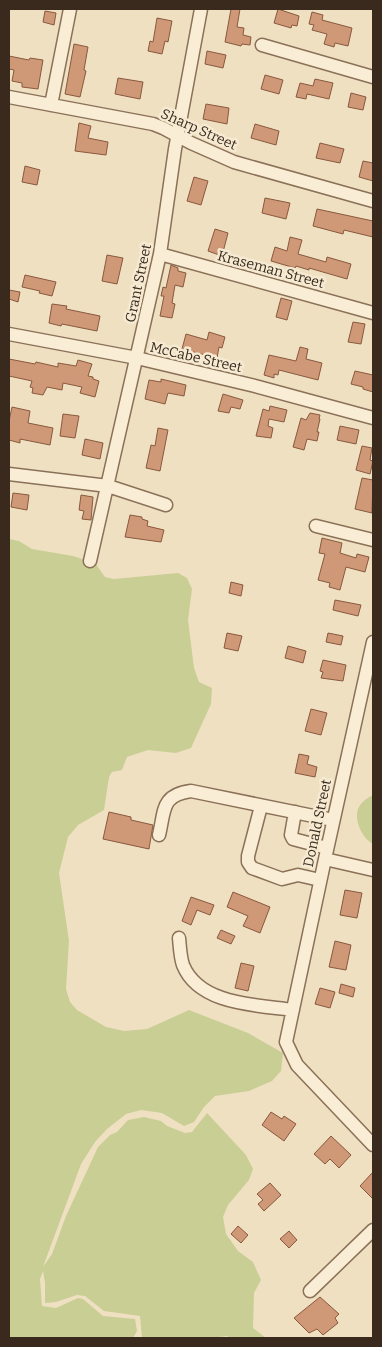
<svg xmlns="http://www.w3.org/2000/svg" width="382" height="1347" viewBox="0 0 382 1347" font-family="Bitter,serif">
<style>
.green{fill:#c9ce95}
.building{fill:#cf9877;stroke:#89593e}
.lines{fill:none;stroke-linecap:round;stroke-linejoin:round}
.minor-casing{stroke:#8a7158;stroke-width:15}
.minor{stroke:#faedd5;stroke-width:12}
.labels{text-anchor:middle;stroke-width:5;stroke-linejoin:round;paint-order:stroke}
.street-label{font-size:14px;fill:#392a1d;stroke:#f6ead2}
</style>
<rect width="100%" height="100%" fill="#efe0c2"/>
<!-- green -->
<path class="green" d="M9,539L19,541L32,549L73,556L95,563L105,577L114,579L178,573L187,578L192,589L188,620L194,668L199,682L212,688L211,704L191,748L176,753L148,750L127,757L122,770L112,772L109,777L104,810L78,825L68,837L59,873L69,941L66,989L70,1002L77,1010L106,1027L124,1031L147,1029L189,1010L248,1033L283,1053L281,1071L272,1081L249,1091L215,1096L204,1107L194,1122L184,1126L162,1113L141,1110L126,1114L107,1129L95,1142L81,1164L43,1267L52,1254L66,1216L98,1147L110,1135L117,1132L128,1120L144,1117L161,1121L167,1126L185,1133L192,1132L207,1113L246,1155L253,1169L249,1180L228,1205L223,1217L226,1234L238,1251L253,1262L261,1280L254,1293L253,1328L266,1338H230L227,1336L210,1338H142L140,1316L104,1311L85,1296L77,1295L56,1302L45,1303V1283L43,1271L40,1279L42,1306L56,1308L78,1298L83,1299L103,1316L135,1319L137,1331L133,1338H9Z
M373,795V844C362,838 354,821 358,809C361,802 367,798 373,795Z"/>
<!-- building -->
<path class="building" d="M231,9H240L237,27L244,28L243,35L251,37L250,45L242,44L241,46L225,42Z
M278,9L299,16L297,26L292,25L291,28L274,23Z
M45,11L56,13L54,25L43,22Z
M312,12L323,15L322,20L352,28L348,46L335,43L334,47L324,44L327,34L312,30L314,25L309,24Z
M157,18L172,21L168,42L165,41L162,54L148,51L150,41L153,42Z
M74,44L88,47L84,70L86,71L80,97L65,94Z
M207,51L226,55L223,68L205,64Z
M9,56L29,60L30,58L43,60L38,89L22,87V83L12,81L14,70L9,69Z
M265,75L283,80L279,94L261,89Z
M118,78L143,82L140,99L115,94Z
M315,79L333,83L329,99L307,94L306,99L296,97L300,83L313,86Z
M351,93L366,97L363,110L348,107Z
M206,104L229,108L227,124L203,119Z
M79,123L91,126L88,138L108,142L106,155L75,151Z
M255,124L279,131L276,145L251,138Z
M320,143L344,149L340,163L316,158Z
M363,161L373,163V181L359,177Z
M25,166L40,170L37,185L22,182Z
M194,177L208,181L201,205L187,201Z
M265,198L290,203L286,219L262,213Z
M317,209L373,221V237L344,230L343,234L313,226Z
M215,229L228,233L222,256L208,251Z
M290,237L302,240L298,254L326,262L327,257L351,264L347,279L309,268V270L296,266L295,268L271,261L275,247L287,251Z
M107,255L123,258L117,284L102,281Z
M171,265L178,268V271L186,273L183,287L175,285L172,303L175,304L172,318L160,316L164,296H161L163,287L166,288Z
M25,275L56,282L52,296L39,293L40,291L22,287Z
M9,290L20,292L18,302L9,299Z
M281,298L292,301L287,320L276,317Z
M52,304L67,306L66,309L100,316L97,331L62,324L61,326L49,323Z
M353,322L365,324L361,344L348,342Z
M209,332L225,337L222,348L219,347L217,358L182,349L186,334L207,340Z
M300,347L308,349L306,359L322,363L318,380L279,370L278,375L274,374V378L264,375L269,355L296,361Z
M9,359L35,364L36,362L58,367V363L76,366L78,360L92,364L88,376L93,377V379L99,381L95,397L80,393L82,387L63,383L62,390L47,387L43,395L32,393L33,388L30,387L32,381L9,376Z
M355,371L373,375V392L363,389V387L351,384Z
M161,379L186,385L184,396L168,393L165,404L145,399L149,380L161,382Z
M223,394L243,400L240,409L231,407L229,413L218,411Z
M270,406L287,410L284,422L269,419L268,426L273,428L271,438L256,436L263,409L269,411Z
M12,407L30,411L28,423L53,428L50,445L20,439V443L9,440V421Z
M310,413L320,415L319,419H320L317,432H319L317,441L307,439L304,450L293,447L301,418L306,420Z
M63,414L79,416L75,438L60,436Z
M340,426L359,430L356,444L337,440Z
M158,428L168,430L160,471L146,468L151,445L155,446Z
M85,439L103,443L100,459L82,455Z
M362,446L372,448L370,460L373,461L370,474L356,470Z
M362,478L373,480L372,513L355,509Z
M13,493L29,495L27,510L11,507Z
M81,495L93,497L91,520L82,519L84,511L79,510Z
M130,515L142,517V519L148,521L147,526L164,530L161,542L125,537Z
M322,538L342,543L340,553L356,558L357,554L369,557L365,572L346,567L340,590L329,587L330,583L318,580L325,554L319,553Z
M231,582L243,585L241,596L229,593Z
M335,600L361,605L358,616L333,610Z
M227,633L242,636L238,651L224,648Z
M328,633L343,636L341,645L326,642Z
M288,646L306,651L303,663L285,658Z
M323,660L346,665L343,681L321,678L323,672L320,671Z
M311,709L327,713L321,735L305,731Z
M299,754L309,756L307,764L317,767L315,777L295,773Z
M109,812L131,817V820L153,825L149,849L103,839Z
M345,890L362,893L357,918L340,915Z
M233,892L270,907L260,933L243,926L248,916L227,907Z
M191,897L214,905L210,915L197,910L191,925L182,921Z
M221,930L235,936L231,944L217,938Z
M335,941L351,945L346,970L329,967Z
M241,963L254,966L248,991L235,988Z
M341,984L355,988L353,997L339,993Z
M320,988L335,992L330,1008L315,1004Z
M271,1112L282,1119L284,1116L296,1124L284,1141L262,1125Z
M331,1136L351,1155L339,1168L330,1159L325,1164L314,1154Z
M373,1172V1199L360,1186Z
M270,1183L281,1195L264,1211L258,1204L263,1200L257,1194Z
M238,1226L248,1235L241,1243L231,1234Z
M289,1231L297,1240L289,1248L280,1239Z
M320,1297L339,1314L335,1318L338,1323L323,1335L317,1329L309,1333L294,1318Z"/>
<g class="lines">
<defs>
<path id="minor" d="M262,45L373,77
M9,97L153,124L163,128L191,143L234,162L373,201
M51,105L70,9
M160,254L373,313
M9,334L137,358L255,386L373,418
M9,474L108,486L166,505
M316,526L373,540
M90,561L160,254L175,149L201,9
M373,642L325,859L286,1042L297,1065L373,1145
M261,806L248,856V862L252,868L282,879L298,875L320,880
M295,812L291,835L293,839L327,848
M159,835C165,810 161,795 191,791L333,820
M325,859L373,870
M179,938C180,947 180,956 183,965C199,1005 257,1005 293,1010
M310,1291L373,1230"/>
</defs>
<!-- minor casing -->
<use href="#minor" class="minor-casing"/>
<!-- minor -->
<use href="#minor" class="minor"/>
</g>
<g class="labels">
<!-- street labels -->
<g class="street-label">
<text transform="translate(199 129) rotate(24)" y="5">Sharp Street</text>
<text transform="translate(271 269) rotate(15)" y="5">Kraseman Street</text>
<text transform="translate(138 283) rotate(-78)" y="5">Grant Street</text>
<text transform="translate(196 357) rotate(13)" y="5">McCabe Street</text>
<text transform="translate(317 823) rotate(-78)" y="5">Donald Street</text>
</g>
</g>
<!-- border -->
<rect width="382" height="1347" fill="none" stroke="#392a1d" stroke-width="20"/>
</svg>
